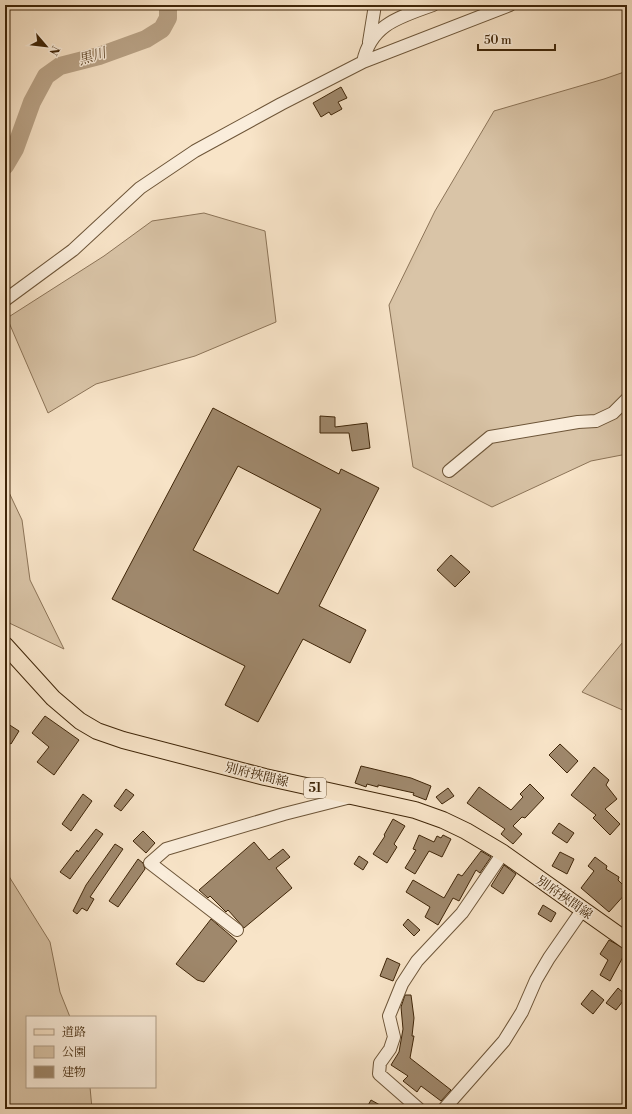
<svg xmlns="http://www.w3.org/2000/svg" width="632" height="1114" viewBox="0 0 632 1114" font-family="'Libre Bodoni','Noto Serif JP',serif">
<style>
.green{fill:#d9c4a7;stroke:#8c7458}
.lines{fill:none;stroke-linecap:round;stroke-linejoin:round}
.river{stroke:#b9a387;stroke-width:18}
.building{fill:#9f886c;stroke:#3f2508;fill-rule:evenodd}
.minor-casing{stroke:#6d5538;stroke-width:14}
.major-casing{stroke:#3f2508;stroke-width:18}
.minor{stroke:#faeddb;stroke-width:12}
.major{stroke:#f8e4c8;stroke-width:16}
.labels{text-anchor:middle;stroke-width:3;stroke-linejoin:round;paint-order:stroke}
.shield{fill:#faeddb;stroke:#776147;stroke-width:1}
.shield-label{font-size:12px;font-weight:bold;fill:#3f2508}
.street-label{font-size:13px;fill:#3f2508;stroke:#faeddb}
.water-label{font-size:14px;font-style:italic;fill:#644b2e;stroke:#faeddb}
</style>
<rect width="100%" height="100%" fill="#f8e4c8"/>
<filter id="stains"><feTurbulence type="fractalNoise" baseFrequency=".005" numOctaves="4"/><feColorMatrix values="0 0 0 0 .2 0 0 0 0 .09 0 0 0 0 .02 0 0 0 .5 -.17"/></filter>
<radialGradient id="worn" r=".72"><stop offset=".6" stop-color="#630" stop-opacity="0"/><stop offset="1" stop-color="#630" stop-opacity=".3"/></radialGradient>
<!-- green -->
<path class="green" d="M627,71V454L591,461L492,507L413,467L389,305L435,211L494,111L604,79Z
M204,213L265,231L276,322L195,356L96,384L48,413L7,318L104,256L152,221Z
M5,484L22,520L30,580L64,649L5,621Z
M627,637V712L582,692Z
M5,870L50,942L60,992L70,1017H27V1087H90L92,1109H5Z"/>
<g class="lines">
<!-- river -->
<path class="river" d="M5,166L15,149L32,102L46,76L60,66L99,56L146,39L162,29L168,18V5"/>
</g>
<!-- building -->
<path class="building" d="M341,87L347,98L338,102L342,109L331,115L329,112L321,117L313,103Z
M213,408L339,474L341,469L379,488L319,606L366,630L350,663L303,639L258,722L225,705L245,666L112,599ZM238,466L321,509L278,594L193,550Z
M320,416L335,417V427L367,423L370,448L352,451L349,433H320Z
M451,555L470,572L455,587L437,570Z
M45,716L79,740L54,775L37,762L49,747L32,733Z
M5,722L19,731L11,744L5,740Z
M560,744L578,761L567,773L549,755Z
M361,766L411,778L431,786L426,800L413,795L414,793L378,785V787L367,784L366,787L355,783Z
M594,767L609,780L606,785L617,799L605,809L620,824L610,835L593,818L596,815L571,795Z
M530,784L544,798L525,818L522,817L513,826L522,834L513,844L501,834L505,829L467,803L479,787L511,810L523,797L520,794Z
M448,788L454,796L442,804L436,797Z
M126,789L134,795L121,811L114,806Z
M83,794L92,801L71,831L62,824Z
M393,819L405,826L394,844L397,847L387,863L373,854L385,836L384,835Z
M559,823L574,833L567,843L552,833Z
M96,829L103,834L70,879L60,872L77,850L78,852Z
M143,831L155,843L146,853L133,841Z
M419,835L434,842L437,836L441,838L443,835L451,839L442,857L429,851L415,874L405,868L416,850L413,849Z
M254,842L269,860L283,849L290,857L276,868L292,888L244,928L228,910L226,912L210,896L208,898L199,890Z
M115,844L123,849L90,897L94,899L87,911L82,908L77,914L73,911L86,885Z
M481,851L491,857L480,873L476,870L459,901L453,898L438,925L425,917L430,907L406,892L413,880L444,898L458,874L462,876Z
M560,852L574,859L567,874L552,866Z
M359,856L368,862L363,870L354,864Z
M595,857L607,866L606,869L619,877L618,880L627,889V892L609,912L581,888L594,871L588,866Z
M138,859L143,863L145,869L118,907L109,901Z
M504,865L516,874L503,894L491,886Z
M543,905L556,913L551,922L538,914Z
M211,919L237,941L204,982L197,980L176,964Z
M408,919L420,930L414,936L403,925Z
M609,940L627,950V959L623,957L610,981L600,975L608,960L600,954Z
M387,958L400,964L393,981L380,976Z
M618,988L627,996L616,1010L606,1003Z
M592,990L604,1000L593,1014L581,1004Z
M405,995H411L414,1018L412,1036H414L410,1058L451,1090L441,1101L421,1086L417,1092L403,1081L408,1076L391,1065L399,1052L403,1029L401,1007Z
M371,1100L387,1109H366Z"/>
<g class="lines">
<defs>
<path id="minor" d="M369,42L375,5
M363,62C371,24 400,17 433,5
M5,300L73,250L140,188L195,151L281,104L363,62L510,5
M449,471L490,437L578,422L596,421L613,413L627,399
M237,930L150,863L166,849L284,814L351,797
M419,1109L379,1074L380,1063L390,1049L394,1037L389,1016L402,984L417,961L462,913L503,853
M444,1109L504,1041L522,1012L536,980L549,958L583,909"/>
<path id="major" d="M5,645L53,698L80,721L97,731L123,740L265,777L415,810L443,820L466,831L503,853L627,941"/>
</defs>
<!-- minor casing -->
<use href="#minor" class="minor-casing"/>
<!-- major casing -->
<use href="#major" class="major-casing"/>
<!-- minor -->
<use href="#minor" class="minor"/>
<!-- major -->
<use href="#major" class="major"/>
</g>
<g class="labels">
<!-- shield labels -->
<rect class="shield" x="304" y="778" width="22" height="20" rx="3"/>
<g class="shield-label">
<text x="315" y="792">51</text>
</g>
<!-- street labels -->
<g class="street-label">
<text transform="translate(257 774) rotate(14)" y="5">別府挾間線</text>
<text transform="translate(565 897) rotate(35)" y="5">別府挾間線</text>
</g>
<!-- water labels -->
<g class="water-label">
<text transform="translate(92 56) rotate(-17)" y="5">黒川</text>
</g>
</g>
<!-- margin -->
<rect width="632" height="1114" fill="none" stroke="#f8e4c8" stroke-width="20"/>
<rect x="6" y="6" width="620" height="1102" fill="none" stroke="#3f2508" stroke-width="2"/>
<rect x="10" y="10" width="612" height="1094" fill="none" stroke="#3f2508"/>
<!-- legend -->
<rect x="26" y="1016" width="130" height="72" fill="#faeddb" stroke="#af9d87"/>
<rect x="34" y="1029" width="20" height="6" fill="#f8e4c8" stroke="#af9d87"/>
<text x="62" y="1036" font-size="12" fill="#3f2508">道路</text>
<rect x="34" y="1046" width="20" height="12" fill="#d9c4a7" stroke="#af9d87"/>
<text x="62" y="1056" font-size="12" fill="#3f2508">公園</text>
<rect x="34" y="1066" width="20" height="12" fill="#9f886c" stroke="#af9d87"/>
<text x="62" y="1076" font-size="12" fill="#3f2508">建物</text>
<!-- north arrow -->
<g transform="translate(46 46) rotate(118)" stroke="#faeddb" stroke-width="3" paint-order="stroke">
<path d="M0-3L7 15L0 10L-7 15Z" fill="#3f2508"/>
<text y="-6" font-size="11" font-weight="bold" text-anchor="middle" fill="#3f2508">N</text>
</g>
<!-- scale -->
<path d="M478 44v6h77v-6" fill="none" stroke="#3f2508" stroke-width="2"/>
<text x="484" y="44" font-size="12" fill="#3f2508" stroke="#faeddb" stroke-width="3" paint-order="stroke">50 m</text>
<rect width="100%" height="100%" filter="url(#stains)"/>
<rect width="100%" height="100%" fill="url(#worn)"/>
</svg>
